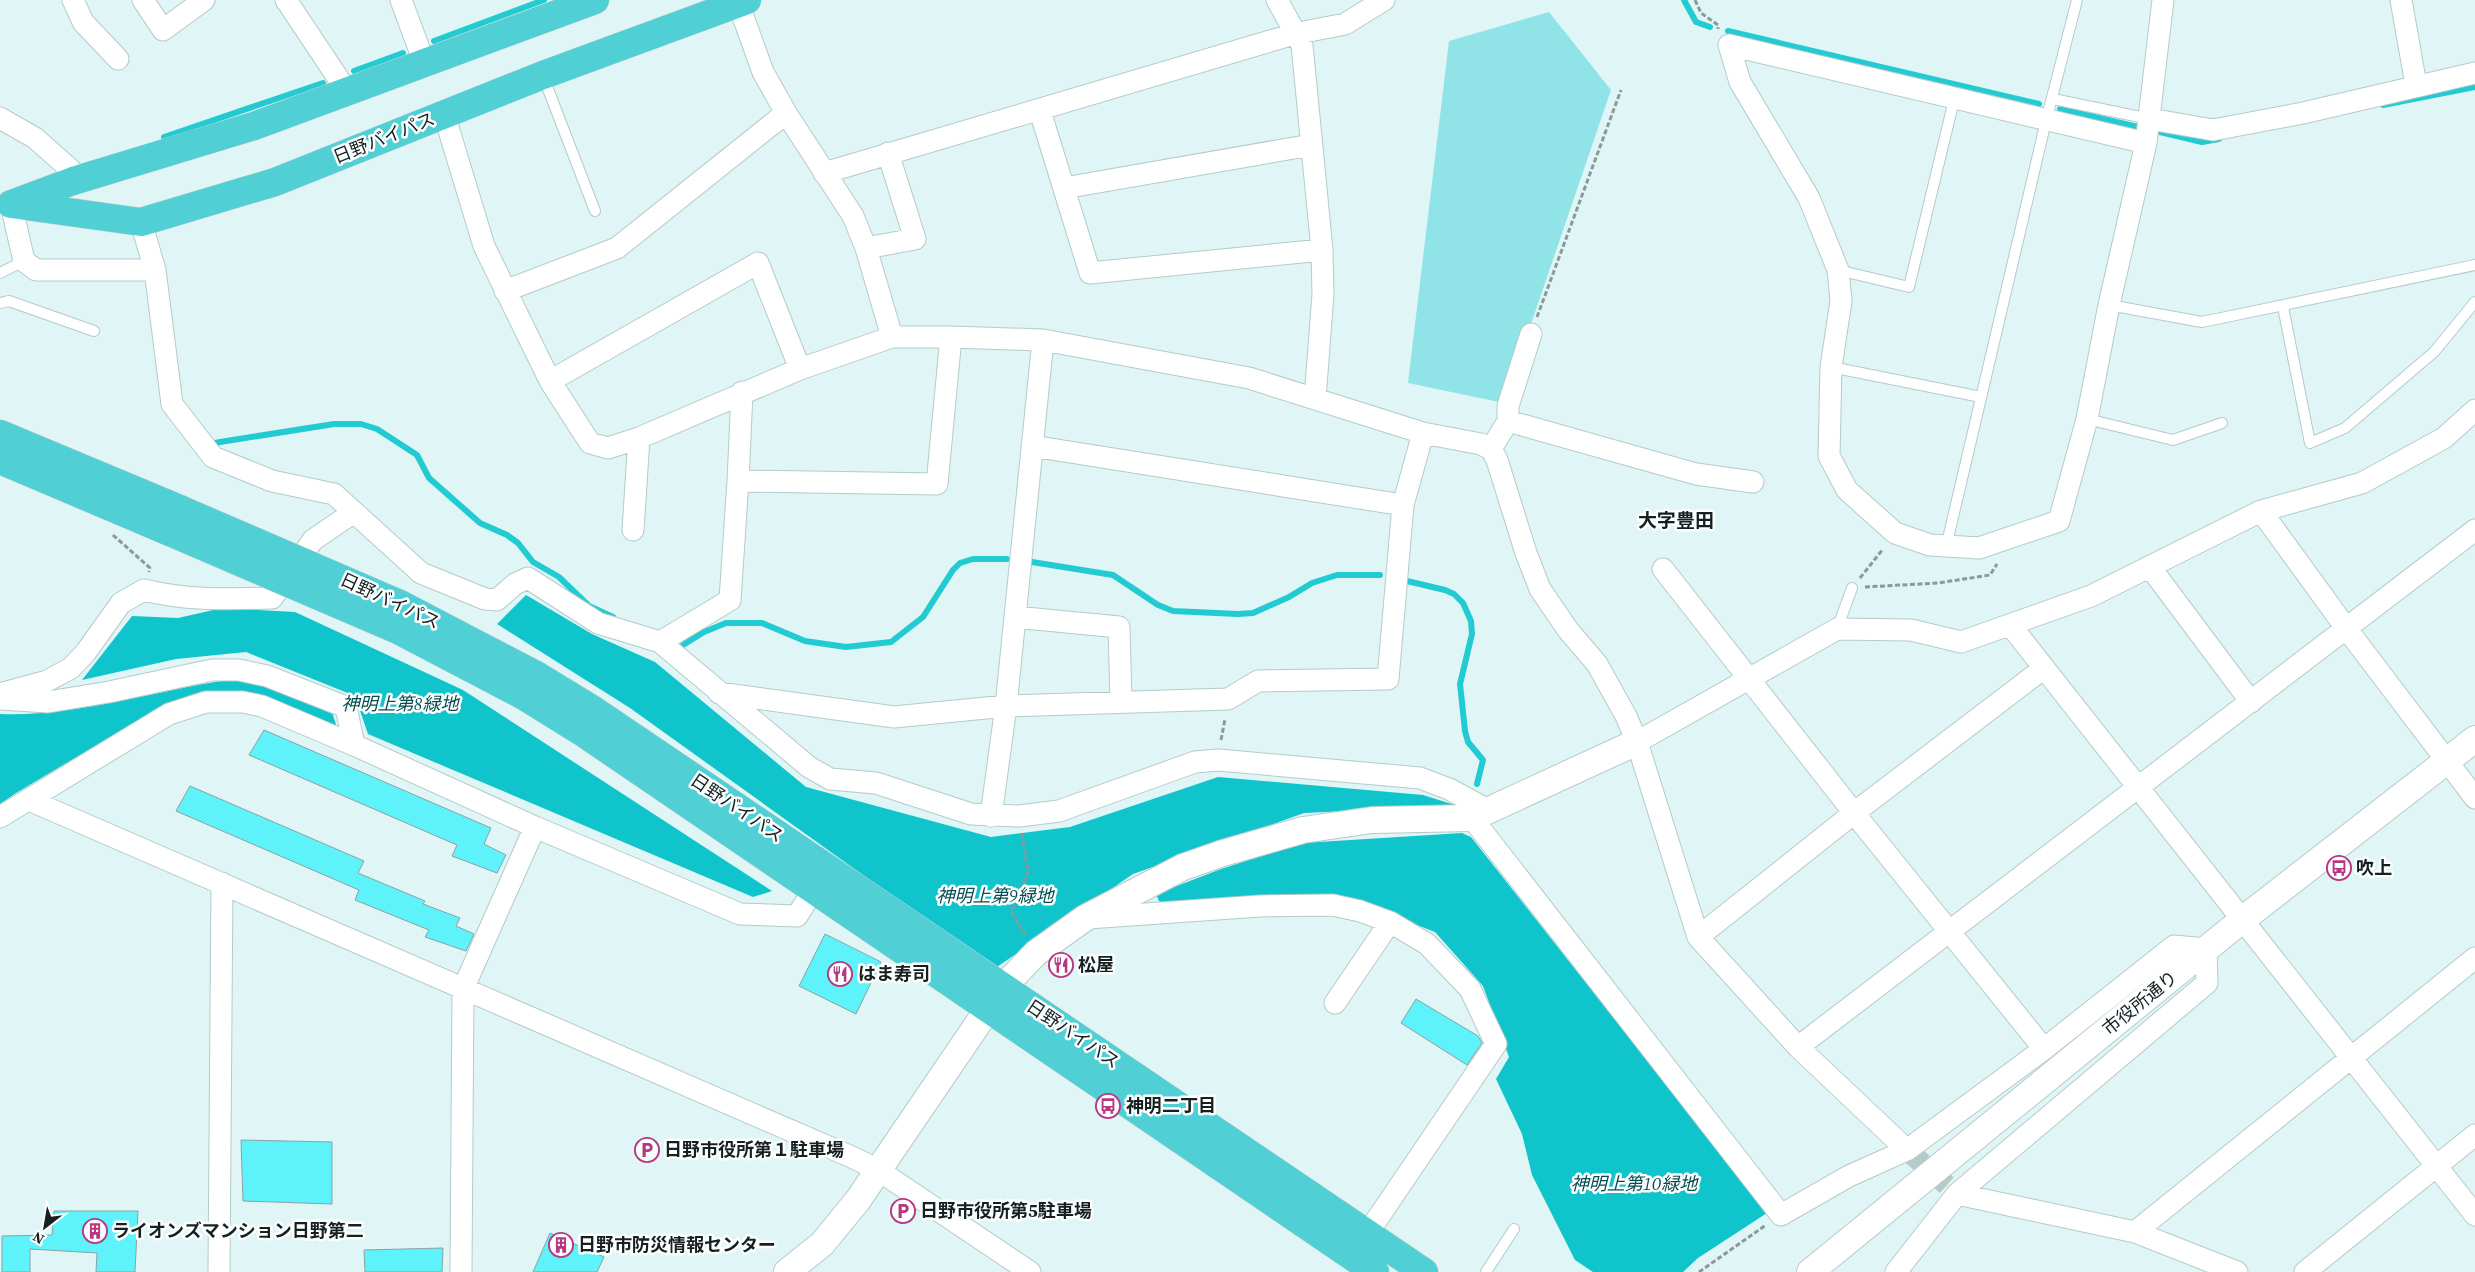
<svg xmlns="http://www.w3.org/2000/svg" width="2475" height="1272" viewBox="0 0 2475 1272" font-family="'Source Serif 4','Noto Sans JP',serif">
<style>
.green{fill:#90e3e7}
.forest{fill:#10c4cb}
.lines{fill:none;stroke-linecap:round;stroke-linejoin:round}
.stream{stroke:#22cad1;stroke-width:6}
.building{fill:#5ef3fa;stroke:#8ca1a2}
.minor-tunnel{stroke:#b7cacb;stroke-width:21;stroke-dasharray:21 11;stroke-linecap:butt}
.service-casing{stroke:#b5cacb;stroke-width:12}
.minor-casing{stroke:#b5cacb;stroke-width:23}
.tertiary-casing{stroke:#b5cacb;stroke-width:28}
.trunk-casing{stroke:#d1d2d2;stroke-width:29}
.path{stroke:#8a9a9a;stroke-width:3;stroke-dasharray:5 2.5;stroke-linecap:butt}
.service{stroke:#fff;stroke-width:10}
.minor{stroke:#fff;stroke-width:21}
.tertiary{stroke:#fff;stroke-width:26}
.trunk{stroke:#50cfd4;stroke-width:28}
.trunk-bridge-casing{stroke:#d1d2d2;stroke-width:29;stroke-linecap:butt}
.trunk-bridge{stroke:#50cfd4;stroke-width:28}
.labels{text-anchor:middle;stroke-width:5;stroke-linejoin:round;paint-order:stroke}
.street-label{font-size:18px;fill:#171f1f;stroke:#fafefe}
.park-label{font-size:18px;font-style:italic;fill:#074c4f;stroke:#fafefe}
.poi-label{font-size:18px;font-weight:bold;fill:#171f1f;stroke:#fafefe;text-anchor:start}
.neighbourhood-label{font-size:19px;font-weight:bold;fill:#171f1f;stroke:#fafefe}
</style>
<rect width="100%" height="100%" fill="#dff5f6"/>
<!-- green -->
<path class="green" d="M1549,12L1611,90L1504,403L1408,383L1449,41Z"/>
<!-- forest -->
<path class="forest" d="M526,595L592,634L655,662L806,787L991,837L1070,827L1218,777L1423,795L1458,806L1304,813L1133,874L994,969L630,708L497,624Z
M222,608L295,612L463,690L772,891L753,897L368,734L355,696L246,652L176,659L82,680L132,616L178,618Z
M244,678L332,712L337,728L244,691L200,697L157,709L16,793L0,804V714C82,717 163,687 244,678Z
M1462,833L1471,837L1767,1213L1698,1258L1683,1272H1593L1575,1260L1532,1175L1522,1134L1496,1079L1509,1057L1483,986L1435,932L1352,900L1163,910L1156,894L1221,869L1303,843Z"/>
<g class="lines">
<!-- stream -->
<path class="stream" d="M1684,0L1696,22L1710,27
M1728,31L2039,104
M434,41L544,0
M354,71L403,53
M2383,105L2475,87
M2060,109L2138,127
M2160,132L2202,142L2219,139
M164,137L323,83
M210,442L211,444L220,442L334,424H361L377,429L417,455L429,478L480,523L507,535L518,543L533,562L559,577L589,606L613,617
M1032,562L1113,575L1158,605L1173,611L1238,614L1253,613L1289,597L1312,583L1337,575H1380
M1407,581L1445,590L1454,594L1463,603L1471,621L1472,634L1460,684L1465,731L1468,742L1483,760L1477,784
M683,645L704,632L726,623H762L805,641L846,647L891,642L923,617L953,570L960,563L973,559H1007"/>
</g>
<!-- building -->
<path class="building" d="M264,730L491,828L484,844L506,855L497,873L452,856L457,845L249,755Z
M190,786L364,861L358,873L425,901L423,904L460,918L456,926L474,934L466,951L425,937L429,930L355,900L359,890L176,811Z
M825,934L881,962L856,1014L799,986Z
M1416,999L1478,1036L1482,1043L1467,1065L1401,1023Z
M241,1140L332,1142V1204L243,1201Z
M54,1211H138L135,1272H96L97,1253L30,1249V1272H2V1236L52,1235Z
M550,1233L604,1257L597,1272H533Z
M443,1248L442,1272H365L364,1250Z"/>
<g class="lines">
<!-- minor-tunnel -->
<path class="minor-tunnel" d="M1907,1150L1957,1194"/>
<defs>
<path id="service" d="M543,76L595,211
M2053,99L2150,119
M1838,270L1909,287L1954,100
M0,273L24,261
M0,303L9,301L94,331
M2109,305L2202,322L2475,265
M2283,307L2310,443L2345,428L2434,352L2475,302
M1831,367L1981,397
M2087,419L2173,440L2222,423
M1946,547L2046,121L2077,0
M1837,629L1852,588
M1486,1272L1514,1229"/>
<path id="minor" d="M73,0L83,22L118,59
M143,0L163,30L204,0
M286,0L348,93
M401,0L424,62
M737,0L763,72L786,113L853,216L866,248L892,337
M1277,0L1302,45L1322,250L1323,294L1315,399
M2401,0L2416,85
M1729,45L1740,82L1809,198L1838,270L1841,301L1831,367L1829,456L1847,490L1895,533L1930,545L1979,548L2059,521L2087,419L2109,305L2146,143L2163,0
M1729,45L2146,143
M1040,111L1090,273L1322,250
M444,114L484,246L550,381L590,443L608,448L639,438L800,369L892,337H951L1043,340L1249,378L1423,433L1481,444L1491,449L1497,460L1526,553L1540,589L1568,630L1597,664L1626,716L1637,742L1698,937L1798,1047L1907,1150L2044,1049L2174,946L2206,949L2207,983L1957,1194L1896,1272
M0,118L35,138L71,170L73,181
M2150,119L2213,130L2303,113L2475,73
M824,173L1294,34L1345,24L1384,0
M1064,188L1311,145
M11,204L24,261L36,270H155
M141,222L155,270L172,404L213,457L272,481L334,494L421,573L485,599L497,600L515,584L528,578L598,623L660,642L809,767L830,779L876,783L971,814L1019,816L1059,811L1195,762L1218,760L1420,778L1449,789L1488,810
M866,248L915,239L888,153
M505,291L617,248L786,113
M550,381L758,263L800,369
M742,392L738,481L937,484L951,337
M1508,421V406L1531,334
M1032,446L1403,505
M1491,449L1508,421L1696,474L1753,482
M2261,511L2346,628L2475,798
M633,530L639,438
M2150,567L2251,702
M1663,569L1854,813L2044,1049
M1015,617L1119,627L1121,702
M2011,626L2475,1215
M660,642L730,600L738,481
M719,693L894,717L1006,706L1228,699L1258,681L1388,679L1403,505L1423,433
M0,694L47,681L71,668L86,652L121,603L144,590C189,601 226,599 272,598L313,540L354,512
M0,699L48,702L109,692L212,670H239L267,676L346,707L354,745
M1637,742L1837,629L1911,630L1961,642L2091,596L2261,511L2362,483L2444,438L2475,410
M29,800L854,1158L878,1170L1030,1272
M991,816L1006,706L1043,340
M0,817L169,714L206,702H243L262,706L354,745L535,827L740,914L797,916L814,889
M1472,818L1781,1215L1849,1176L1907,1150
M1088,918L1260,906L1333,905L1360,911L1390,922L1427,944L1470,989L1496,1044L1367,1234
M1698,937L1854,813L2044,668
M1335,1003L1390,922
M1798,1047L2475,530
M1957,1194L2135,1232L2237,1272
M2135,1232L2475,958
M219,1272L222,883
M461,1272L463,989L535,827
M2305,1272L2475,1135"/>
<path id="tertiary" d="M787,1272L822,1244L858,1200L1003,987L1036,953L1085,918L1183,867L1223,853L1303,830L1372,820L1472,818L1637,742
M1810,1272L2242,920L2475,739"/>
<path id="trunk" d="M14,203L73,181L254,126L595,0
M11,204L141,222L275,182L543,75L747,0
M0,434L182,510
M0,460L172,533
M536,675L595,711L1424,1272
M524,696L582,732L1375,1272"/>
</defs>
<!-- service casing -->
<use href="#service" class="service-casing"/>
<!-- minor casing -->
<use href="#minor" class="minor-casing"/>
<!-- tertiary casing -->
<use href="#tertiary" class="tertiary-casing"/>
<!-- trunk casing -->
<use href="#trunk" class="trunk-casing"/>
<!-- path -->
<path class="path" d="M1695,0L1701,13L1718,25V29
M1537,317L1621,90
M113,535L150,568L149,572
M1860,578L1883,549
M1865,587L1938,583L1990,575L1997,564
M1221,740L1225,719
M1022,834L1028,872L1011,911L1025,935
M1699,1272L1766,1225"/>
<!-- service -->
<use href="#service" class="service"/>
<!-- minor -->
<use href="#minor" class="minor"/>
<!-- tertiary -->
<use href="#tertiary" class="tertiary"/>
<!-- trunk -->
<use href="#trunk" class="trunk"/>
<defs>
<path id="trunk-bridge" d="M182,510L400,604L536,675
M172,533L400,631L524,696"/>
</defs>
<!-- trunk-bridge casing -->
<use href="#trunk-bridge" class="trunk-bridge-casing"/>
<!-- trunk-bridge -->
<use href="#trunk-bridge" class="trunk-bridge"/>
</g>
<!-- icons -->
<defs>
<symbol id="bus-ring" viewBox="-11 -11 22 22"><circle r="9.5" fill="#fafefe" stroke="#b83781" stroke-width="1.5"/><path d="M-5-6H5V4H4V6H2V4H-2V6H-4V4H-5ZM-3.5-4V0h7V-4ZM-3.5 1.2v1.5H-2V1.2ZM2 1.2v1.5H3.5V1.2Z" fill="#b83781"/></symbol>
<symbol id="restaurant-ring" viewBox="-11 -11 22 22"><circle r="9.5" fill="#fafefe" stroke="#b83781" stroke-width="1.5"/><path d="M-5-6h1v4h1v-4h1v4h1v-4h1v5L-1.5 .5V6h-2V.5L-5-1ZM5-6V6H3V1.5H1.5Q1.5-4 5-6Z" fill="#b83781"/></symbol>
<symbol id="parking-ring" viewBox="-11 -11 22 22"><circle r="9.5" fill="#fafefe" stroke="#b83781" stroke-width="1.5"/><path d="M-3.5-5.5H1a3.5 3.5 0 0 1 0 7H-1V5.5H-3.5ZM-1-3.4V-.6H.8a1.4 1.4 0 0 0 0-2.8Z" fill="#b83781"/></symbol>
<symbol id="building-ring" viewBox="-11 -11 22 22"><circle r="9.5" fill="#fafefe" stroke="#b83781" stroke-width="1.5"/><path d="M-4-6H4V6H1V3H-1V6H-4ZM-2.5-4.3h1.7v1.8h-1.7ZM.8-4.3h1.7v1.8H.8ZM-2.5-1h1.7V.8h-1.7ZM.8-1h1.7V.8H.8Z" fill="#b83781"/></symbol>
</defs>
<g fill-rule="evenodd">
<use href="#bus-ring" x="2325" y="854" width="28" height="28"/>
<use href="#restaurant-ring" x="1047" y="951" width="28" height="28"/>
<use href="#restaurant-ring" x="826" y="960" width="28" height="28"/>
<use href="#bus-ring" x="1094" y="1092" width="28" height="28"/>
<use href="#parking-ring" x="633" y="1136" width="28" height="28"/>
<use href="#parking-ring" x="889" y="1197" width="28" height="28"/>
<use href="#building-ring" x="81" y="1217" width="28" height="28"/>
<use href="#building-ring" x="547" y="1231" width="28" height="28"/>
</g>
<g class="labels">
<!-- street labels -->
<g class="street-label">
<text transform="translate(384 138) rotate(-22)" y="6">日野バイパス</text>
<text transform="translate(390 601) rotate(25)" y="6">日野バイパス</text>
<text transform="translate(737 808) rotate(34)" y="6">日野バイパス</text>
<text transform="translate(2140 1003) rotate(-39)" y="6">市役所通り</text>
<text transform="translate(1073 1034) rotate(34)" y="6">日野バイパス</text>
</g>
<!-- park labels -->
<g class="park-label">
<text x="400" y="710">神明上第8緑地</text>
<text x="995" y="902">神明上第9緑地</text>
<text x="1634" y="1190">神明上第10緑地</text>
</g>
<!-- poi labels -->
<g class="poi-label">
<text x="2356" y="874">吹上</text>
<text x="1078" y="971">松屋</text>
<text x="858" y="980">はま寿司</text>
<text x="1126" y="1112">神明二丁目</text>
<text x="664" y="1156">日野市役所第１駐車場</text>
<text x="920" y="1217">日野市役所第5駐車場</text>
<text x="112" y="1237">ライオンズマンション日野第二</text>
<text x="578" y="1251">日野市防災情報センター</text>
</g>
<!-- neighbourhood labels -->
<g class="neighbourhood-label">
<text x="1676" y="527">大字豊田</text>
</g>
</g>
<!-- north arrow -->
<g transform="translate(45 1227) rotate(211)" stroke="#fafefe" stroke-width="4" paint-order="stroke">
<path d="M0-4L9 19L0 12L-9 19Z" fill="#171f1f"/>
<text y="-8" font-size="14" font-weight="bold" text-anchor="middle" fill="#171f1f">N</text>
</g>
</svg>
